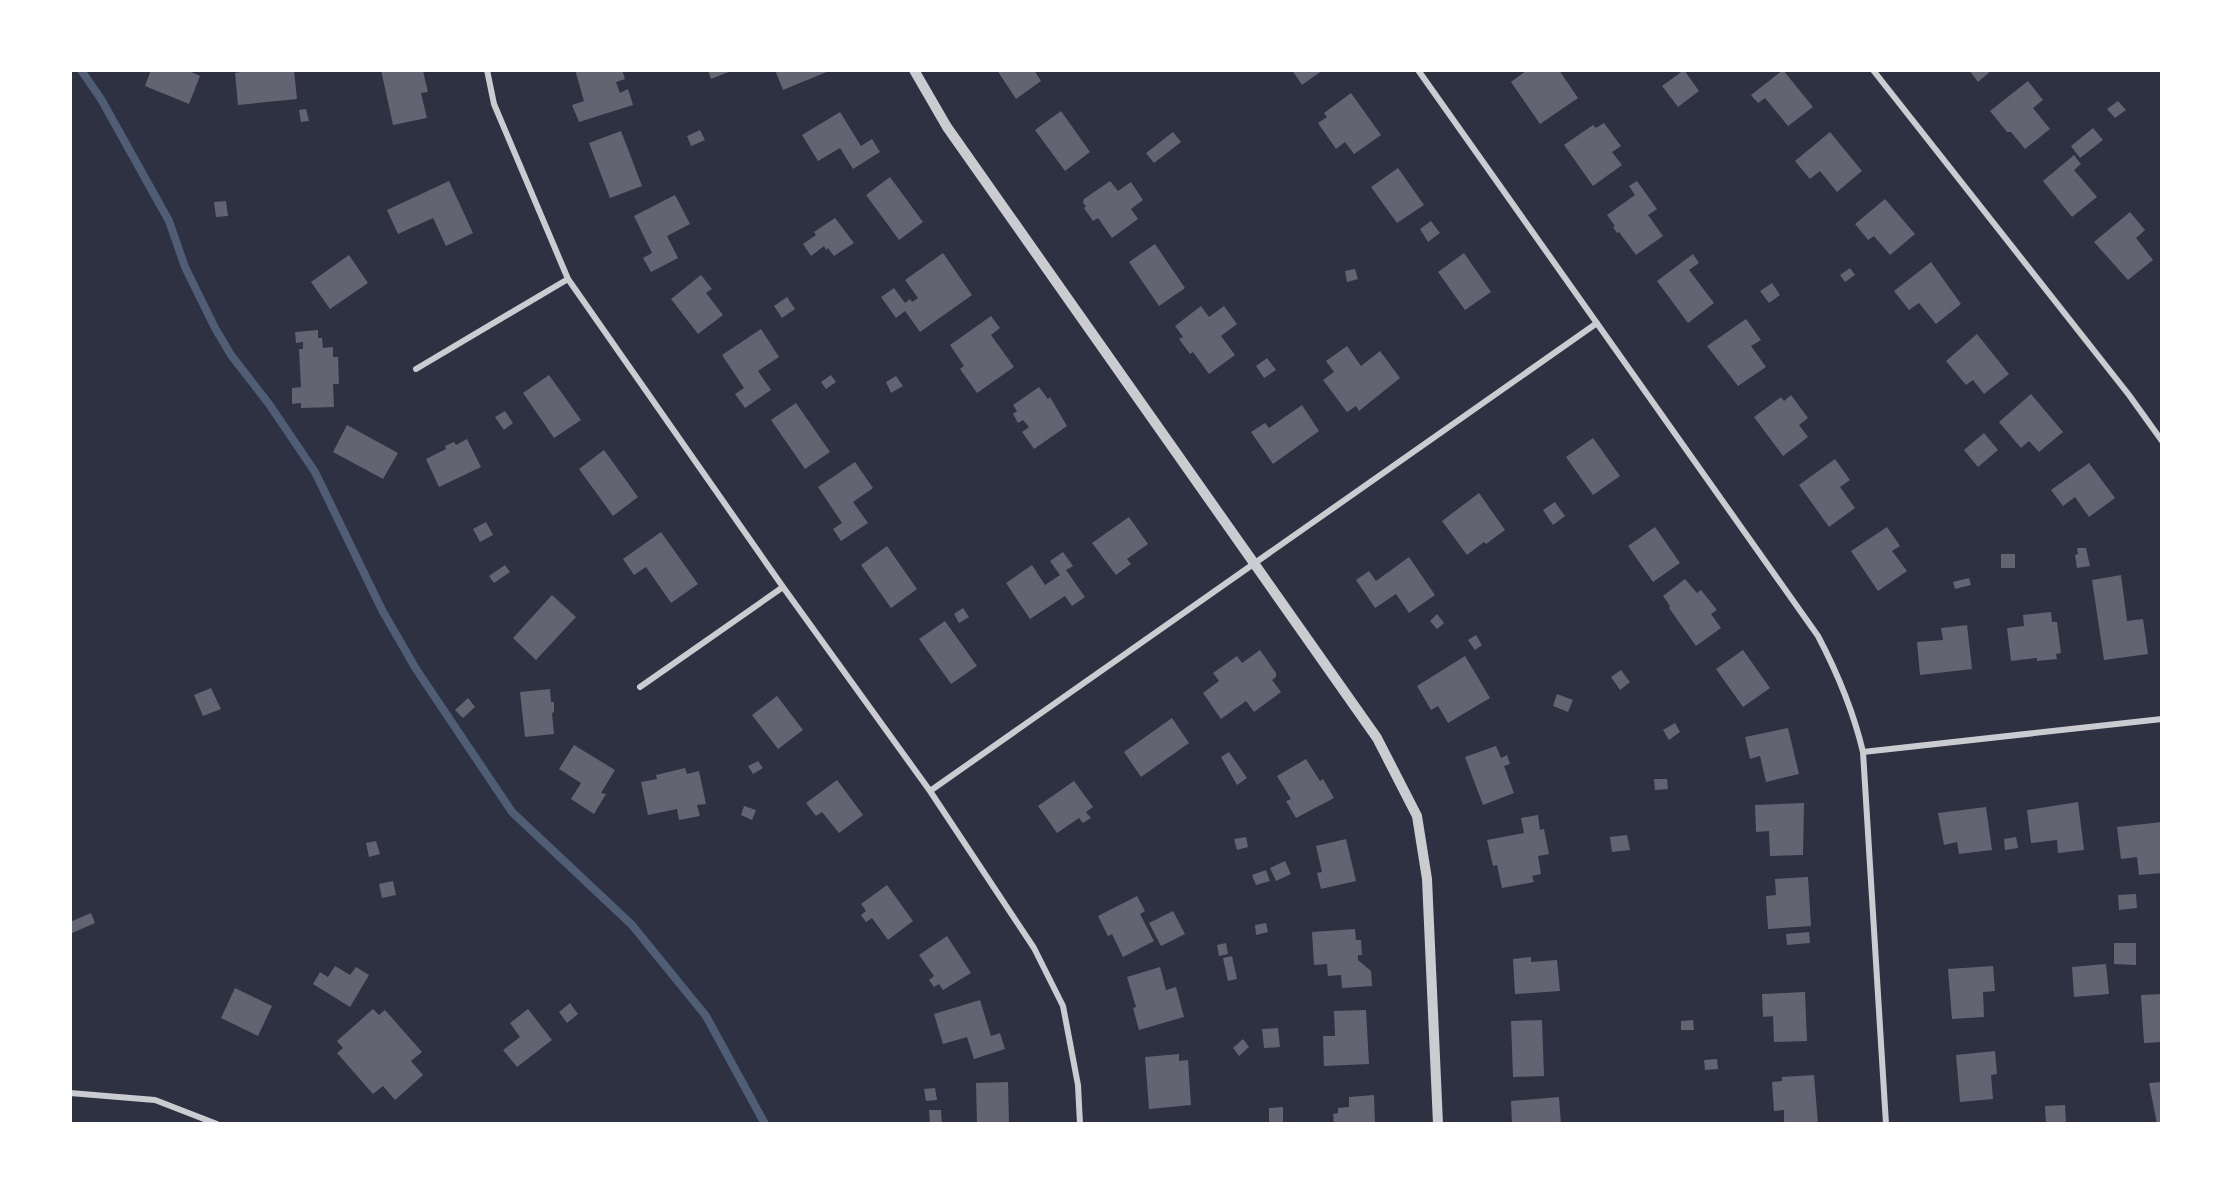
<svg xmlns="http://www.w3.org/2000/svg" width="2232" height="1194" viewBox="0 0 2232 1194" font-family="'Public Sans',sans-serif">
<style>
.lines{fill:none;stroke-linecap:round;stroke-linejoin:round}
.stream{stroke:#4f5d75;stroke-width:8}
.building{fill:#626471}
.minor{stroke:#caccd0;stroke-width:6}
.tertiary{stroke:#caccd0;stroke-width:10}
</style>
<rect width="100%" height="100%" fill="#2d3142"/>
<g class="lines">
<!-- stream -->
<path class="stream" d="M81,70L101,99L169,221L185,267L215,328L231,355L269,404L315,472L382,610L416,669L512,812L632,925L706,1016L765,1124"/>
</g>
<!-- building -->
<path class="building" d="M151,70H187L200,76L189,104L145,86Z
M251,70H294L297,99L238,105L235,73Z
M381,70L423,71L428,92L421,93L427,118L393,125Z
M575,70H622L625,79L616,82L620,93L628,89L633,105L579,122L572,105L584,101Z
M708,70H731V71L711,79Z
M775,70H829V71L783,90Z
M997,70H1034L1041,81L1016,99Z
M1292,70H1323L1302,85Z
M1527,70H1559L1578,98L1540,124L1511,82Z
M1684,70L1699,91L1678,107L1662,86Z
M1783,70L1813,107L1788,126L1765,98L1758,103L1751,95Z
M1969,70H1992L1978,82Z
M2028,81L2043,100L2033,108L2050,129L2025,149L2011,132H2007L1990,111Z
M1351,93L1381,135L1354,154L1345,142L1336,149L1318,123L1327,117L1324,113Z
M2118,101L2126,110L2115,118L2107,109Z
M306,109L309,121L301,122L299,110Z
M1061,111L1090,152L1065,171L1035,130Z
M840,112L861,146L872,139L880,152L853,169L840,148L818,161L802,135Z
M1604,123L1621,146L1612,152L1622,165L1593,186L1564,145L1593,125L1596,128Z
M2093,128L2103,140L2080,158L2071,146Z
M700,130L705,140L691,146L687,136Z
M621,131L642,186L610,198L589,143Z
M1173,132L1181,142L1154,163L1146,153Z
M1830,132L1862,171L1837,192L1820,171L1810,179L1795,161Z
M2074,155L2081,164L2074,170L2097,197L2072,217L2043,181Z
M1398,168L1424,205L1397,223L1371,187Z
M890,177L923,222L899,240L866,195Z
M449,181L473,233L446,246L433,218L398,234L387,210Z
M1110,181L1118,191L1131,182L1143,200L1131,209L1138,219L1112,238L1098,218L1093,221L1084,208L1086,206L1083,203L1084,199Z
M1637,181L1657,209L1648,215L1663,236L1636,255L1619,232L1617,233L1613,227L1615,226L1607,215L1635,195L1629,186Z
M675,195L690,224L667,236L678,258L651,272L643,258L652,253L634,216Z
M1885,199L1915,234L1890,255L1874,236L1868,240L1855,224Z
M226,201L228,216L216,217L214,202Z
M2130,212L2145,230L2136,238L2153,260L2128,280L2094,242Z
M835,218L854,243L834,256L828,248L826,250L824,246L811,256L803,244L816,235L814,232Z
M1431,221L1440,233L1428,242L1420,229Z
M1155,244L1185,288L1159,306L1129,262Z
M943,253L972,295L920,332L905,311L896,318L881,297L894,288L905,303L910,299L912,302L918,298L905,280Z
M1464,253L1491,292L1465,310L1438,272Z
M1693,254L1699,263L1689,270L1714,303L1688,323L1657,281Z
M349,255L368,283L330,309L311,282Z
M1931,262L1961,304L1936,324L1919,303L1909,310L1894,291Z
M1850,268L1855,275L1845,282L1840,275Z
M1355,269L1358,279L1347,282L1345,271Z
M701,275L712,289L706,293L723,315L698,334L671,299Z
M1772,283L1780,295L1769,303L1760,291Z
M787,297L795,309L782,318L774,306Z
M1201,306L1209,317L1224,306L1237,324L1221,336L1235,355L1209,374L1193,352L1190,354L1179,339L1183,337L1175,326Z
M991,316L1000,328L991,335L1014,367L977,393L960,369L964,366L950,345Z
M1746,319L1761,340L1751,346L1766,367L1738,386L1707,346Z
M761,329L779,357L758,371L771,390L745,408L735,394L744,388L722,355Z
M318,330V338H322L323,348L333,347V357H338L339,384H333L334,407L301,408V403L292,404V388L301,387L299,349H303V342L296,343L295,332Z
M1977,334L2009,374L1984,394L1973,380L1966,385L1946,361Z
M1347,346L1361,366L1380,351L1400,378L1359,411L1356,406L1347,412L1323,380L1334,372L1326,361Z
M1267,358L1276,370L1264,378L1256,366Z
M549,375L581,420L554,438L523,393Z
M831,375L836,382L826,389L821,382Z
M896,376L903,386L891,393L886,382Z
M1039,387L1048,399L1050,397L1067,426L1034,449L1022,432L1029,427L1023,420L1018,423L1013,414L1017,411L1013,405Z
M2031,394L2063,432L2039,452L2029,441L2021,448L1999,422Z
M1791,395L1808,418L1799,425L1808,437L1783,456L1754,417L1781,397L1784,401Z
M796,403L830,452L805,469L771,420Z
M1302,405L1319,431L1273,464L1251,432L1265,423L1269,428Z
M505,411L513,423L504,430L495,417Z
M347,425L398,453L383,479L333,452Z
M1984,433L1998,450L1978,467L1964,450Z
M1593,438L1620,476L1593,495L1566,457Z
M467,439L481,467L439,487L426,459L446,449L445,446L454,442L456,445Z
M604,450L638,497L613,516L579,469Z
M1835,459L1850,480L1840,487L1855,508L1829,527L1799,485Z
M855,462L873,488L853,502L868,523L841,541L833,529L842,523L818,487Z
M2089,463L2115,498L2089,517L2075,497L2063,506L2051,490Z
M1479,493L1505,530L1486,544L1484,542L1467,555L1442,521Z
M1555,502L1565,516L1553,525L1543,510Z
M1129,517L1148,544L1127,559L1131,564L1116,575L1092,543Z
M486,522L493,535L480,542L473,529Z
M1655,527L1680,563L1653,582L1628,546Z
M1887,527L1900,546L1892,551L1907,571L1878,591L1851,551Z
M661,532L698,584L671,603L646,567L634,575L623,559Z
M887,546L917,589L891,608L861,565Z
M2077,548H2086L2090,566L2077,568L2075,555L2078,554Z
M1063,552L1073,566L1066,570L1085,597L1072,606L1065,596L1030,619L1006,583L1032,565L1045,585L1060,575L1050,561Z
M2001,554H2015V568H2001Z
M1409,557L1435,595L1409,613L1396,594L1375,608L1356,580L1369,571L1376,581Z
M505,565L510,572L494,583L489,576Z
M2121,575L2127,621L2143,619L2148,654L2104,660L2092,580Z
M1969,578L1971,585L1955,589L1953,582Z
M1685,579L1697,593L1701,590L1717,610L1711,614L1721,628L1696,646L1669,608L1670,606L1663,596Z
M552,595L576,617L536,660L513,638Z
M963,608L969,617L959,623L954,614Z
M2051,612L2052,622H2057L2061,653L2056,654L2057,659L2037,661V658L2011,661L2007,628L2024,626L2023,615Z
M1437,614L1444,623L1437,629L1430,621Z
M945,621L977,666L951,684L919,639Z
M1967,625L1972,669L1920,675L1917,642L1943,640L1941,628Z
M1476,635L1482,645L1475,650L1468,640Z
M1260,650L1276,673V677L1272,680L1281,692L1254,712L1246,701L1221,719L1203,693L1219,681L1213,673L1237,656L1242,663Z
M1743,650L1770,688L1743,707L1716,669Z
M1465,656L1490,698L1448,723L1438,706L1431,710L1417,686Z
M1621,670L1630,682L1620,690L1611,677Z
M211,688L221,709L203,716L194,695Z
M550,689L551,702H554V712L552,713L554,734L525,737L520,692Z
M1557,694L1573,700L1568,712L1553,706Z
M777,696L803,730L778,749L752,715Z
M468,698L475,707L463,718L455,710Z
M1172,718L1189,743L1141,777L1124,752Z
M1675,723L1680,732L1669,740L1663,730Z
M1788,728L1799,774L1766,782L1760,756L1750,759L1745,737Z
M574,745L615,770L601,793L606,794L594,814L571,799L581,783L559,769Z
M1496,746L1501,758L1507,755L1510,764L1504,766L1514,793L1483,805L1465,757Z
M1229,752L1247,778L1237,785L1221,757Z
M1306,759L1320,781L1323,779L1334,798L1296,818L1286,801L1291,799L1277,776Z
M758,761L763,768L753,774L748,766Z
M685,768L687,774L699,771L706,804L697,805L700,816L679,820L677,809L648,815L641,782L657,779L656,775Z
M1654,779H1667L1668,789L1655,790Z
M837,780L863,815L839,833L822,812L816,816L806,803Z
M1074,781L1093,807L1086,812L1091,818L1083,823L1079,818L1057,833L1038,806Z
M2078,802L2084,850L2058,853L2057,840L2031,843L2027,810Z
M1804,803L1803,855L1770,856L1769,831L1756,832L1755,805Z
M744,806L756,810L752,820L741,815Z
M1986,807L1992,850L1959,854L1957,842L1944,845L1938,813Z
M1538,815L1540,830L1544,829L1549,854L1538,856L1541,874L1532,876L1534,882L1502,888L1497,865L1493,866L1487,840L1524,833L1521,818Z
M2162,822V873L2139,875L2137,857L2121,859L2117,827Z
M1627,835L1630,850L1612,852L1610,837Z
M1246,837L1248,847L1237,850L1234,839Z
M2016,837L2018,848L2005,850L2004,839Z
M1346,839L1356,881L1321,889L1317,873L1322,872L1316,846Z
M376,841L380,854L369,857L366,843Z
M1285,861L1291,874L1276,881L1270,868Z
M1266,870L1270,881L1256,885L1252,875Z
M1808,877L1811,926L1768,929L1766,896L1776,895L1775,879Z
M393,881L396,895L382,898L379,884Z
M887,885L913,921L888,940L872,918L866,922L861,915L866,911L861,904Z
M2136,894L2137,908L2119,910L2118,895Z
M1137,896L1145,911L1140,914L1154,941L1123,957L1112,934L1108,936L1098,916Z
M1173,911L1185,934L1161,946L1149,923Z
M91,913L95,923L70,934V922Z
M1266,923L1268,932L1256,935L1255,925Z
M1355,929L1356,940H1361L1362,955H1358V960L1371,971L1372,986L1342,988L1341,975L1328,976L1327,964L1314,965L1312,932Z
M1809,932L1810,943L1787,945L1786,934Z
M947,936L971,973L943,990L939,984L934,987L929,980L934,976L919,955Z
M1226,943L1228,954L1219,956L1217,945Z
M2114,943H2136V965L2114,964Z
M1232,956L1237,979L1228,981L1223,958Z
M1531,957V962L1557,960L1560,991L1515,994L1513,959Z
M2106,964L2109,994L2074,997L2072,967Z
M335,966L350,975L356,967L369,975L350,1007L313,984L320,972L328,977Z
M1993,966L1995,991L1983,992L1984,1017L1952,1019L1948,969Z
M1160,967L1166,990L1176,987L1184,1017L1139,1030L1133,1008L1136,1007L1127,977Z
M235,988L272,1006L258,1036L221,1018Z
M1805,992L1807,1041L1774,1042L1773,1016L1763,1017L1762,994Z
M2162,994V1042L2144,1043L2141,995Z
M980,1000L991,1036L1000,1033L1005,1049L974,1059L967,1037L943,1044L934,1014Z
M570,1003L578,1014L567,1023L559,1012Z
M373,1009L379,1015L385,1010L422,1052L411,1061L423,1075L395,1100L383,1086L373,1094L337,1053L343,1048L337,1041Z
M528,1009L552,1040L517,1067L503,1050L520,1037L510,1023Z
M1366,1010L1369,1064L1324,1066L1323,1036H1335L1334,1011Z
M1542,1020L1544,1076L1513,1077L1511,1021Z
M1693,1020L1694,1030H1681V1021Z
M1278,1028L1280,1047L1264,1048L1262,1029Z
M1243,1039L1249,1047L1239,1056L1233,1048Z
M1995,1051L1997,1074L1991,1075L1993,1099L1960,1102L1956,1055Z
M1179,1054V1061L1188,1060L1191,1105L1149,1109L1145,1057Z
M1717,1059L1718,1069L1705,1070L1704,1060Z
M1814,1075L1818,1124H1784V1110L1774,1111L1772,1082L1782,1081V1077Z
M1008,1082L1009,1124H977L976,1083Z
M2162,1082V1124H2157L2149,1083Z
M935,1088L937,1100L926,1101L924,1089Z
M1374,1095L1375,1124H1334L1333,1114L1338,1113V1108L1349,1107V1097Z
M1559,1097L1561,1124H1512L1511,1101Z
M2065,1105L2066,1124H2046L2045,1106Z
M1283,1107V1124H1269V1108Z
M929,1110H941L942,1124H930Z"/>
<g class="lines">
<!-- minor -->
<path class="minor" d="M487,70L494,104L568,279L783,587L930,791L1034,948L1063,1006L1078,1085L1080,1124
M1418,70L1818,636C1838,674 1853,710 1863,752L1886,1124
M1873,70L2129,395L2162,441
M416,369L568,279
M640,687L783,587
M1863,752L2162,719
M930,791L1597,323
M70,1093L155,1100L217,1124"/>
<!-- tertiary -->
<path class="tertiary" d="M914,70L947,127L1377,738L1417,816L1427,879L1438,1124"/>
</g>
<!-- border -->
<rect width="2232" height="1194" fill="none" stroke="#ffffff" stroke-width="144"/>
</svg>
